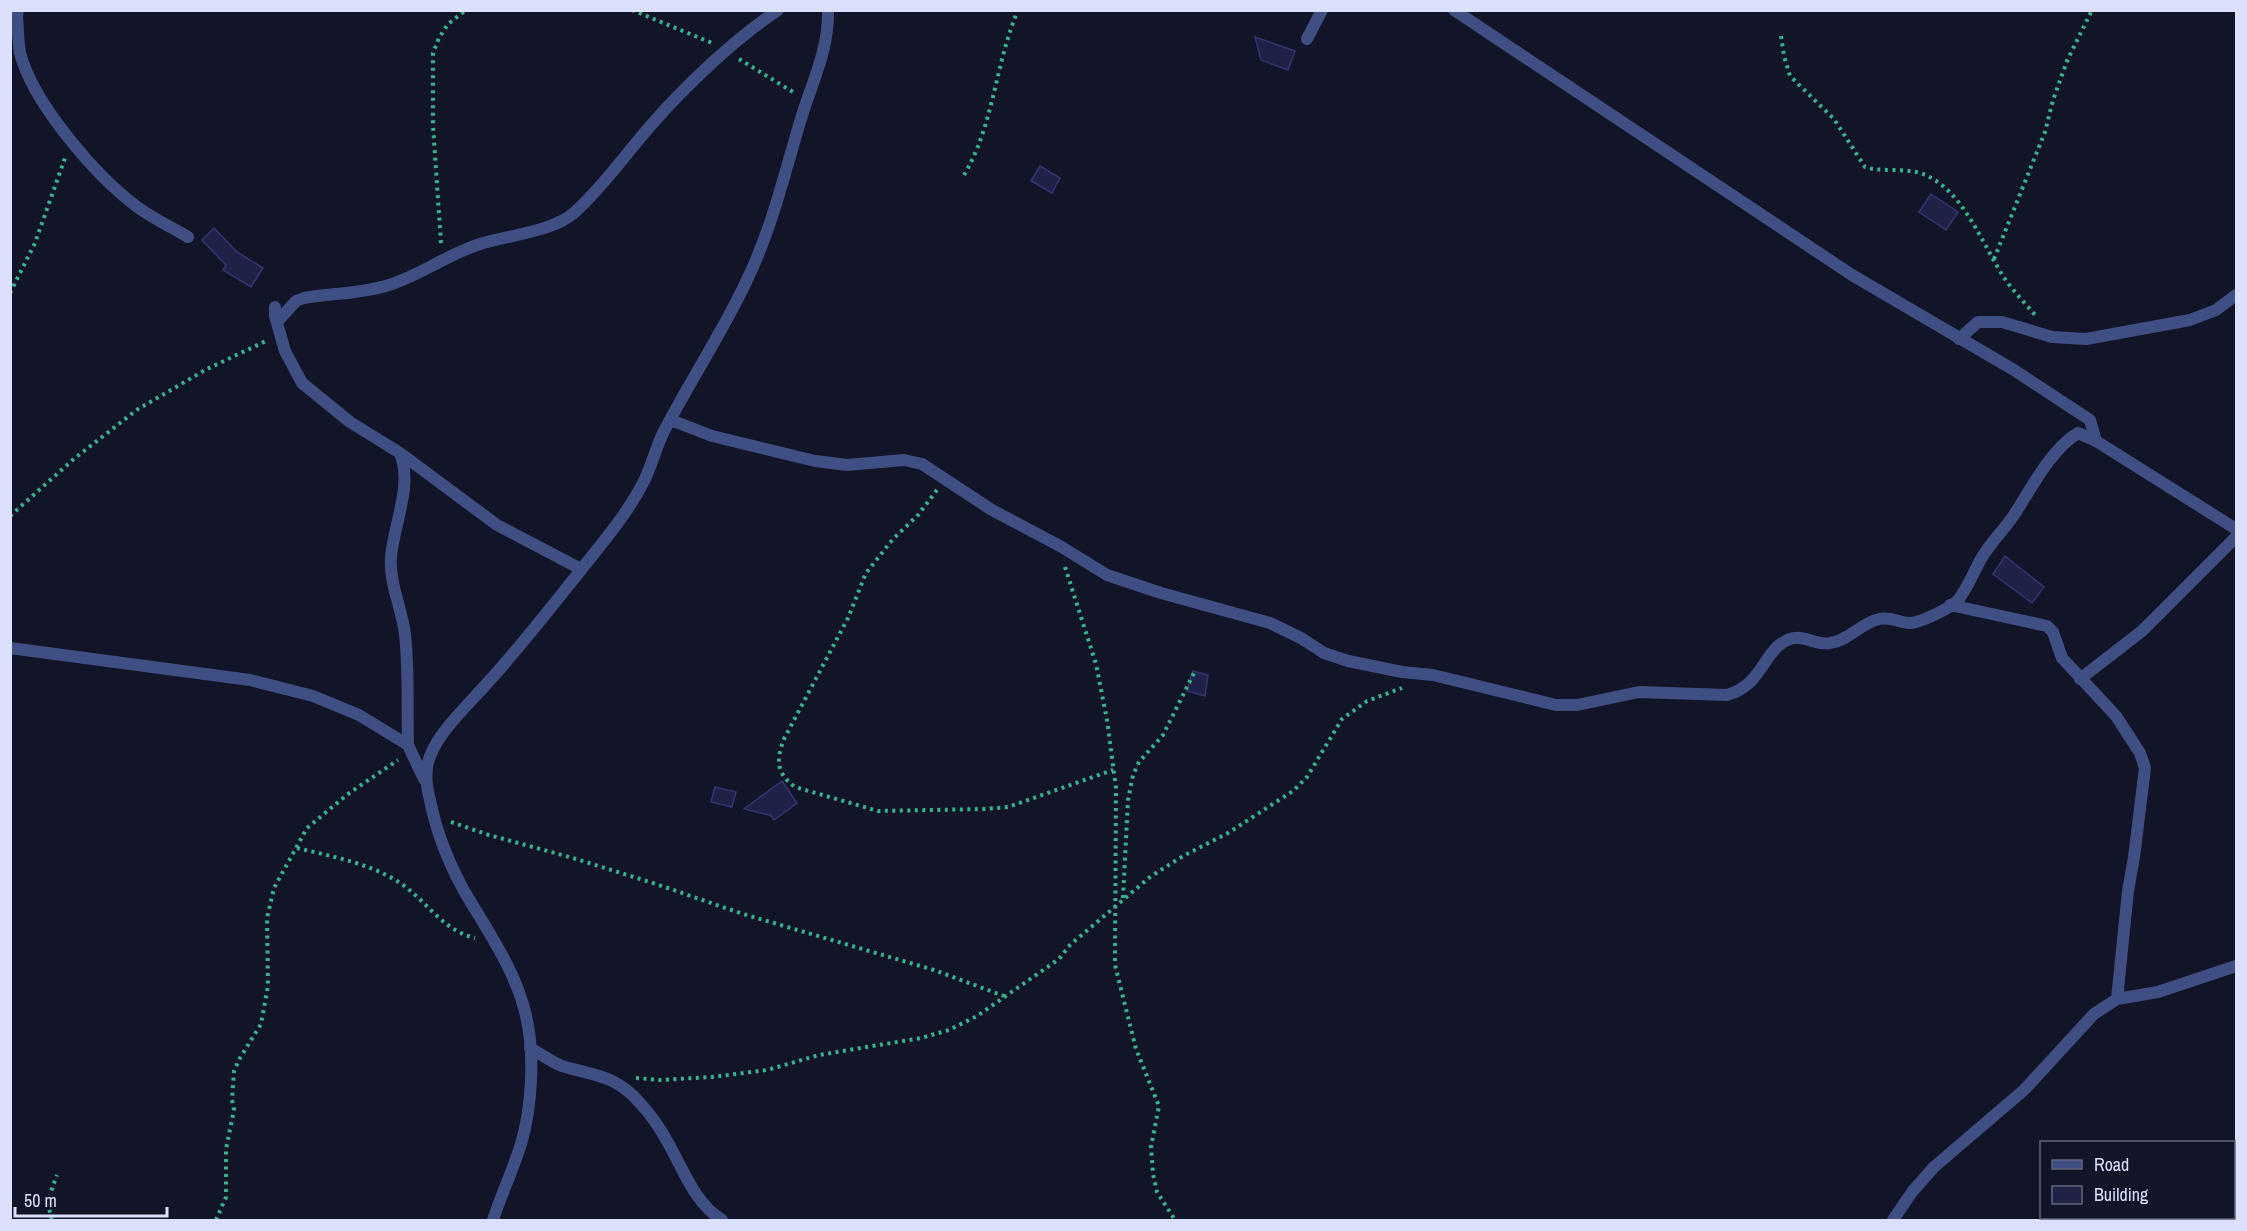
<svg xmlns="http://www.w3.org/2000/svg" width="2247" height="1231" viewBox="0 0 2247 1231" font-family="'Archivo Narrow',sans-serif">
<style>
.building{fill:#1f2147;stroke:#333672;stroke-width:1.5}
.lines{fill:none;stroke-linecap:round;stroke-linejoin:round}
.path{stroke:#39b38c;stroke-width:4;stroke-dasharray:3 4.5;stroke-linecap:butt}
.minor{stroke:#404f83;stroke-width:12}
.tertiary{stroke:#404f83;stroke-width:12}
</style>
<rect width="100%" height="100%" fill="#121428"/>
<!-- building -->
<path class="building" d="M1255,37L1295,51L1288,70L1261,60Z
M1040,166L1060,178L1052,193L1031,181Z
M1931,194L1958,212L1946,230L1919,212Z
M214,228L237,252L263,268L251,287L223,270L226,265L202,240Z
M2005,556L2044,587L2032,603L1993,574Z
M1193,671L1208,675L1205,696L1187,691Z
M782,781L797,803L774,820L770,815L744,809Z
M715,787L736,792L732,807L711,802Z"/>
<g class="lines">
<!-- path -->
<path class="path" d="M632,10L712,43
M1781,36L1784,56L1790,76L1834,119L1865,167C1878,172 1904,168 1920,173C1963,187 1982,245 2005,279C2014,292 2025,303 2035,315
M739,59L793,92
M964,175C994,125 995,64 1018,10
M441,243L433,126V53L439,38L448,24L466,10
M1994,259L2045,132L2053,100L2067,61L2092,10
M10,293L35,243L65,158
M937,490L918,515L893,539L866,573L848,618L784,739C776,760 776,773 795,787L878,811L984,809L1008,807L1113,770
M10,516L75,458L138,409L207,369L266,341
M1065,567L1096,664L1107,720L1116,788L1115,965L1136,1049L1159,1106L1151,1147L1153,1174L1157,1192L1175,1220
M451,822L489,835L573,858L656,884L743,914L934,970L1004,996
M297,848C330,856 368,863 397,881C425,898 441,930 475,938
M1123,898L1128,800L1133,775L1139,762L1163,735L1194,673
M636,1078L660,1080L712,1077L767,1070L819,1055L921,1038L949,1030L977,1016L1059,959L1070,945L1150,877L1183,856L1228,833L1293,791L1307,777L1342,719L1367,701L1402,688
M2234,1215L2236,1205
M52,1220C46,1203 51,1191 57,1175
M216,1220L226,1197V1149L234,1110L232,1100L234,1071L240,1058L261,1024L268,986L267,918L274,888L307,828L348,794L398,760
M2232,1220L2233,1218"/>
<!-- minor -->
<path class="minor" d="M18,10L17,16C18,28 18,41 20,53C33,103 95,175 136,206C152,218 171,227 188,237
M1307,39L1322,10
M275,307V316L285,351L302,383L350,422L400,453L497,525L581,569
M277,322L296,301L304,298C332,293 361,294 389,285C421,275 448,254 480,244C508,235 553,232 575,212C604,186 627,152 653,123C687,84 735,39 778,10
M1959,339L1978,322H2002L2052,337L2086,339L2190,320L2216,310L2236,295
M671,420L712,436L815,461L847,465L904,460L922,464L992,510L1060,546L1107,575L1161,593L1270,623L1301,638L1324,653L1348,661L1402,672L1433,675L1556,705H1577L1639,692L1727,695C1764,685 1763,648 1790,639C1803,634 1817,646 1830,643C1848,641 1861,623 1879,619C1890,616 1899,623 1910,623C1920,623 1948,609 1956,602C1965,594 1974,571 1981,559C1990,543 2004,530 2014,515C2031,489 2051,449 2078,433L2096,441
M400,453C413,486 394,523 391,557C389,583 402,609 405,634C409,670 407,708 408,745
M1950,605L2047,626L2053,632L2062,658L2116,716L2140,753L2145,768L2134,857L2128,891L2117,999
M10,648L250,680L313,696L359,715L408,745L424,779
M2080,679L2142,631L2236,537
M530,1048C540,1053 551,1062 562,1066C595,1076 616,1075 640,1103C650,1114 660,1128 667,1141C683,1168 694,1203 722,1220
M493,1220C501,1195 513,1170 521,1144C532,1107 535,1053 526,1016C516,970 486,929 463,889C448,861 436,831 430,800C426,785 424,768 431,754C441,729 472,701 490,680C522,645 551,607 581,570C603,542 628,513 644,481C652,465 656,447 664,431C690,381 722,333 746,282C771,231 784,176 800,122C811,84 829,51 828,10
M1893,1220L1912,1192L1934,1167L2024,1090L2094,1014L2117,999L2158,992L2236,966"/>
<!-- tertiary -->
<path class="tertiary" d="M1454,10L1852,275L2014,370L2090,420L2096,441L2236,529"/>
</g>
<!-- border -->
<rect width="2247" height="1231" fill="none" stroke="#dbe0fd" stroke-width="24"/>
<!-- legend -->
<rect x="2040" y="1141" width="195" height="78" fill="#121428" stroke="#62667d" stroke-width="1.5"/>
<rect x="2052" y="1160" width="30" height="9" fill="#404f83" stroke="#62667d" stroke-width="1.5"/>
<text x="2094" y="1171" font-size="18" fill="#dbe0fd">Road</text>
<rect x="2052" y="1186" width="30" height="18" fill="#1f2147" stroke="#62667d" stroke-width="1.5"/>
<text x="2094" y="1201" font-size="18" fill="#dbe0fd">Building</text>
<!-- scale -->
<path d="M15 1207v9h152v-9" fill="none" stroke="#dbe0fd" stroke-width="3"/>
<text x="24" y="1207" font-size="18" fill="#dbe0fd" stroke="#121428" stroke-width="4.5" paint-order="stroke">50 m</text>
</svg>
